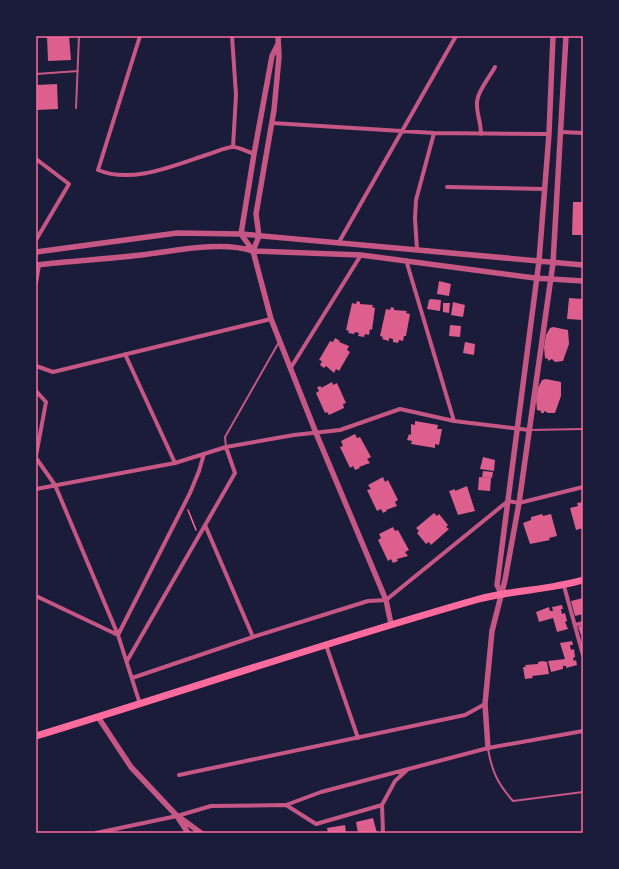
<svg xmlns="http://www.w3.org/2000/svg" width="619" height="869" viewBox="0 0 619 869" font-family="Lato,sans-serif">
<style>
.building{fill:#dd5f8e}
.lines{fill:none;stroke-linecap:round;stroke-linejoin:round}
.path{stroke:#ff6b9d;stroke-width:1.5}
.service{stroke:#c65784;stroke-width:2}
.minor{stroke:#c65784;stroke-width:4}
.tertiary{stroke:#c65784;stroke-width:5.5}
.primary{stroke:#ff6b9d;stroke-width:7}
.neatline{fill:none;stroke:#ff6b9d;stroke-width:1.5}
</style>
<rect width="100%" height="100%" fill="#1b1b3a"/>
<!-- building -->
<path class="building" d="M47,36H69L71,60L48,61Z
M57,84L58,109L36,110V85Z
M573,202H583V235H572Z
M439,281L451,284L449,296L437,294Z
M569,298L583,299V320L567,319Z
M431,299L441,300L440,311L427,309L429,300Z
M357,301L360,302V304L373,305L372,307L375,308L372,330L370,329L369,335L365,334L364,337L358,336L359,333L355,332L354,334L348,333L349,331L346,330L352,303L356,304Z
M453,302L465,305L463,317L451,315Z
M443,303H450L449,313L443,312Z
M391,307L394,308V310L407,311L406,313L410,314L406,336H404L403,341L399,340L398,343L393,342V339L389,338V341L382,339L383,337L380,336L386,309L390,310Z
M450,325L461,326L460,337L449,336Z
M553,327L568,330L569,344L563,361L555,362L552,359L548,361V359L545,358L544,347L546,335L550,328Z
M335,338L340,341L339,342L349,346L347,350L350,352L339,371L336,369L334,373L326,366L324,368L320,365L322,361L319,360L330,341L333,342Z
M465,342L475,344L474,355L463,353Z
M546,379L561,382V396L555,413H548L544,411V413H541V411L537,410L536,399L538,388L542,380Z
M332,382L333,385L337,383L346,403L343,404L344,408L329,415L327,412L325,413L316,393L319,391L317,387L321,386V388Z
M415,421L438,425L437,429H442L439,445L435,444V448L411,444L412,441L407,440L409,434L411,435V424L415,425Z
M355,434L357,438L360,437L371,457L367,459L370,463L359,467L360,468L355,470L353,466L350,468L340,447L343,446L341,441Z
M483,457L495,460L494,471L480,469Z
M483,471L493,472L492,478L482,477Z
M383,477L385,482L388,480L398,500L395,502L397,506L386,510L387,511L383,513L381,509L377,511L367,490L371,489L368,485Z
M479,477L491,478L490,491L478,490Z
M467,486L475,511L458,515L449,491L455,489V491Z
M583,502V528L576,530L570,508L578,506L577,503Z
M434,513L437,516L439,514L448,525L446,527L449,529L431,545L429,542L426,544L417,533L419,531L416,528Z
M542,514L543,516L551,514L557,536L549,538L550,540L530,544L523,523L531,520V517Z
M393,527L395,531L398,530L409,550L405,552L408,556L397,559L398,561L393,563L391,559L388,561L378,540L381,538L379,534Z
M583,598V614L575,616L571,601Z
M562,605L563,609H561L562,614L565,613L567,621L565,622L568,629L557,632L553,618L539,622L536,612L549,607L550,611H553L552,607Z
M583,625V634L581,635L578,627Z
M572,641L573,645H570L571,650L574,649L575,657L573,658L574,661L576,660L577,665L566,668V666H563V669L551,672L548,661L565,659L560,643Z
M543,661L547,662L549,674L532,676L533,678L525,679L523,667H526L525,665L538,664V662Z
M373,818L377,833H358L356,822Z
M345,825L346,833H328L327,828Z"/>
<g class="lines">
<!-- path -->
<path class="path" d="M188,510L196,530"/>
<!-- service -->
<path class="service" d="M36,74L78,71
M76,108L79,36
M530,430L583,429
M226,447L225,437L279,342
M488,749C492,772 498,784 513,801L583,792"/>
<!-- minor -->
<path class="minor" d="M140,36L98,170C131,184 173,166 206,155C214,153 225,147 233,147C239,147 248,152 254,154
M232,36L236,95L233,147
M272,123L434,133L549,134
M562,132L583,133
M481,134C481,123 477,115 477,105C476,93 489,78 495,67
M36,159L69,184L36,240
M447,187L545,189
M339,242L456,36
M417,250L415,218L416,200L434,133
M406,260L454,421L529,430
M36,283L39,265
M125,354L175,463
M36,366L53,372L271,319
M290,369L361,255
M36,391L46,402L36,456
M36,458L55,485L118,635L140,704
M36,489L175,463L226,447L294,435L340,430L400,409L454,421
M205,525L253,637
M564,586L583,655
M36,596L118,635L190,493L199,471L204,454
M575,625L583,623
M326,645L358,738
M127,661L235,473L226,447
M132,678L253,637L368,601L386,600L508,501L519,503L583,487
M179,775L465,715L485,704
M286,805L316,824L382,805
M96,833L177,816L211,806L286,805L321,792L488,748L583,731
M383,833L382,805L395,781L407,770"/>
<!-- tertiary -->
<path class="tertiary" d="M278,36L279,57L274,110L256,214L259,236L253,251L271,319L316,433L386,600L391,624
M253,251L241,234L254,154L272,56L278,44
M36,252L177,233L241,234L583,265
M36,265C76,260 116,259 156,253C185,249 224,242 253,251L361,255L535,278L583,281
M501,593L497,585L539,261L549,134L553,36
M98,717L131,767L177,816L188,833
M488,748L485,704L492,631L505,580L519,503L553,263L566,36
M179,817L201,833"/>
<!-- primary -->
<path class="primary" d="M36,736C184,691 330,641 479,599C513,590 549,590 583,580"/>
</g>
<!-- border -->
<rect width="619" height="869" fill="none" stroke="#1b1b3a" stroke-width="74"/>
<rect x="37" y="37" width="545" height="795" class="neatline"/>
</svg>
